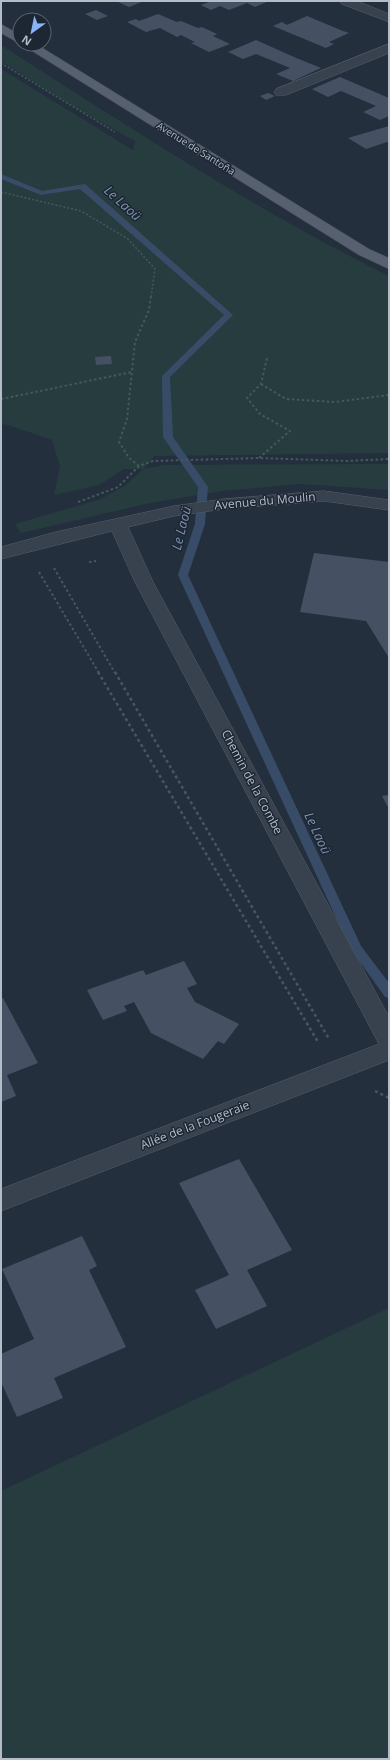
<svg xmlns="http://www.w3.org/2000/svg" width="390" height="1760" viewBox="0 0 390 1760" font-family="'Open Sans',sans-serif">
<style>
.green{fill:#263c3f}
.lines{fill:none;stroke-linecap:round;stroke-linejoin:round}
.stream{fill:#394c67;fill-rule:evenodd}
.building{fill:#455162}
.minor-casing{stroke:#565f6c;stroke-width:1}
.major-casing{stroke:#414a57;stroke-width:1}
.path-far2{stroke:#44595c;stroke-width:1.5;stroke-dasharray:2 2;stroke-linecap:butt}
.path-far1{stroke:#44595c;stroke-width:2;stroke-dasharray:2.5 2.5;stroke-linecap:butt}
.path{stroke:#44595c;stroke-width:2.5;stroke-dasharray:3 3;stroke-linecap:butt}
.minor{fill:#38414e;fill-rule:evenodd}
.major{fill:#56606e;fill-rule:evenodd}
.labels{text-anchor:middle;stroke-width:3;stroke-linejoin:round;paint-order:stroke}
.far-street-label{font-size:10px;fill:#b4bcc9;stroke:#1d2633}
.street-label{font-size:12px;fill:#b4bcc9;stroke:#1d2633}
.water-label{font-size:13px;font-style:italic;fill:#7c92b1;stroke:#1d2633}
</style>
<rect width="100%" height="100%" fill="#242f3e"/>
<!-- green -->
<path class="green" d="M1,45C127,126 254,209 389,276V453L154,456L144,469L164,465L389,464V490L300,484L222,491L150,503L21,533L15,524L101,499L126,485L143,469H124L99,485L54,495L60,466L52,440L8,425L1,424V69L133,150L135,141L67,103L1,61Z
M389,1308V1759H1V1491Z"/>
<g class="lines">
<!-- stream -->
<path class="stream" d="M1,174L42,191L85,184L233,315L170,377L173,437L208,487L205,524L188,575L361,946L389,983V998L385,997L350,948L178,575L195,524L198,487L163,437L162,376L224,315L80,189L41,195L1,179Z"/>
</g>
<!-- building -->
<path class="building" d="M116,1H144L129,7Z
M207,1H269L255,7L247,3L229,10L220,6L211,10L201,5L209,2Z
M96,10L108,16L97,20L85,14Z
M158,14L177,22L181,21L198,28L202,27L217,34L213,36L230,44L209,52L191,43L195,42L181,35L177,37L160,28L146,32L127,22L136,19L139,21Z
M307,16L343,31L349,33L329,42L334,44L326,48L273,26L282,22L287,25Z
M256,40L294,57L321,68L293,81L276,74L290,68L256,54L243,59L228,52Z
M340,77L389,98V116L380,120L363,112L376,106L341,91L328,97L312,89Z
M268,93L275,96L266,100L260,96Z
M389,126V143L387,142L366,149L348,138Z
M111,356L112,364L96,365L95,357Z
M314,553L389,562V658L366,621L300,612Z
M389,795V809L382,796Z
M184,961L197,984L187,988L195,1002L239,1024L224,1044L218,1041L203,1059L151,1033L134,1002L124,1006L127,1011L103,1020L87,990L143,970L146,975Z
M3,998L38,1063L7,1075L16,1096L1,1102V999Z
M239,1159L292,1250L247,1270L267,1306L216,1329L195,1290L229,1275L179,1183Z
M82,1236L97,1266L89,1270L126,1347L54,1378L63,1398L17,1417L1,1382V1354L34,1339L2,1269Z"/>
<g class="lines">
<defs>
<path id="minor" d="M340,1H357L389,14V22L342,4Z
M389,44V53L286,95H276L274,92L276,89Z
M324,491L389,500V510L324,501L224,509L174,516L128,527L153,582L389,1017V1060L1,1211V1189L379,1044L135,582L112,531L1,559V547L56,532L174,506L224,499Z"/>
<path id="major" d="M1,24L20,35V44L1,33Z
M21,44H36L369,249L389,258V269L359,255Z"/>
</defs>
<!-- minor casing -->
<use href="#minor" class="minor-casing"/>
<!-- major casing -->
<use href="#major" class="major-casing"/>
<!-- path-far2 -->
<path class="path-far2" d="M1,63L115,132
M1,192L81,211L128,239L155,269L151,297"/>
<!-- path-far1 -->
<path class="path-far1" d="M261,384L286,399L335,402L389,395
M1,399L132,372
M259,458L290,431L260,414L247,398L261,384L267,358
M139,466L129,458L119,442L127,419L135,342L149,310L151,296
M78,502L118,487L139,466L153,461L259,458L347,461L389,459
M89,562L96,561
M54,568L115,673
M39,572L99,673"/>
<!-- path -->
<path class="path" d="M98,672L318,1042
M115,672L329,1039
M375,1091L389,1098"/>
<!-- minor -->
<use href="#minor" class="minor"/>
<!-- major -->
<use href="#major" class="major"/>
</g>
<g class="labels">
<!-- far-street labels -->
<g class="far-street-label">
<text transform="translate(196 148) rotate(32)" y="4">Avenue de Santoña</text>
</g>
<!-- street labels -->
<g class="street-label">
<text transform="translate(265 501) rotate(-5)" y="4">Avenue du Moulin</text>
<text transform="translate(252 782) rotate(62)" y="4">Chemin de la Combe</text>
<text transform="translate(195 1125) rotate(-21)" y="4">Allée de la Fougeraie</text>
</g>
<!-- water labels -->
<g class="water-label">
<text transform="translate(123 203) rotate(42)" y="5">Le Laoü</text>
<text transform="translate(181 528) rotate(-76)" y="5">Le Laoü</text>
<text transform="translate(318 833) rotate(65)" y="5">Le Laoü</text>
</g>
</g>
<!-- border -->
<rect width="390" height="1760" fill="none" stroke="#b4bcc9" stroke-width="4"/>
<!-- north arrow -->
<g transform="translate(32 32) rotate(213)"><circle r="19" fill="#1d2633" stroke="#59626f"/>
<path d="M0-3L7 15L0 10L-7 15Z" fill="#8ab4f8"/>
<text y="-6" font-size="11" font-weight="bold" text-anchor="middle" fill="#b4bcc9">N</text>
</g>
</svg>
